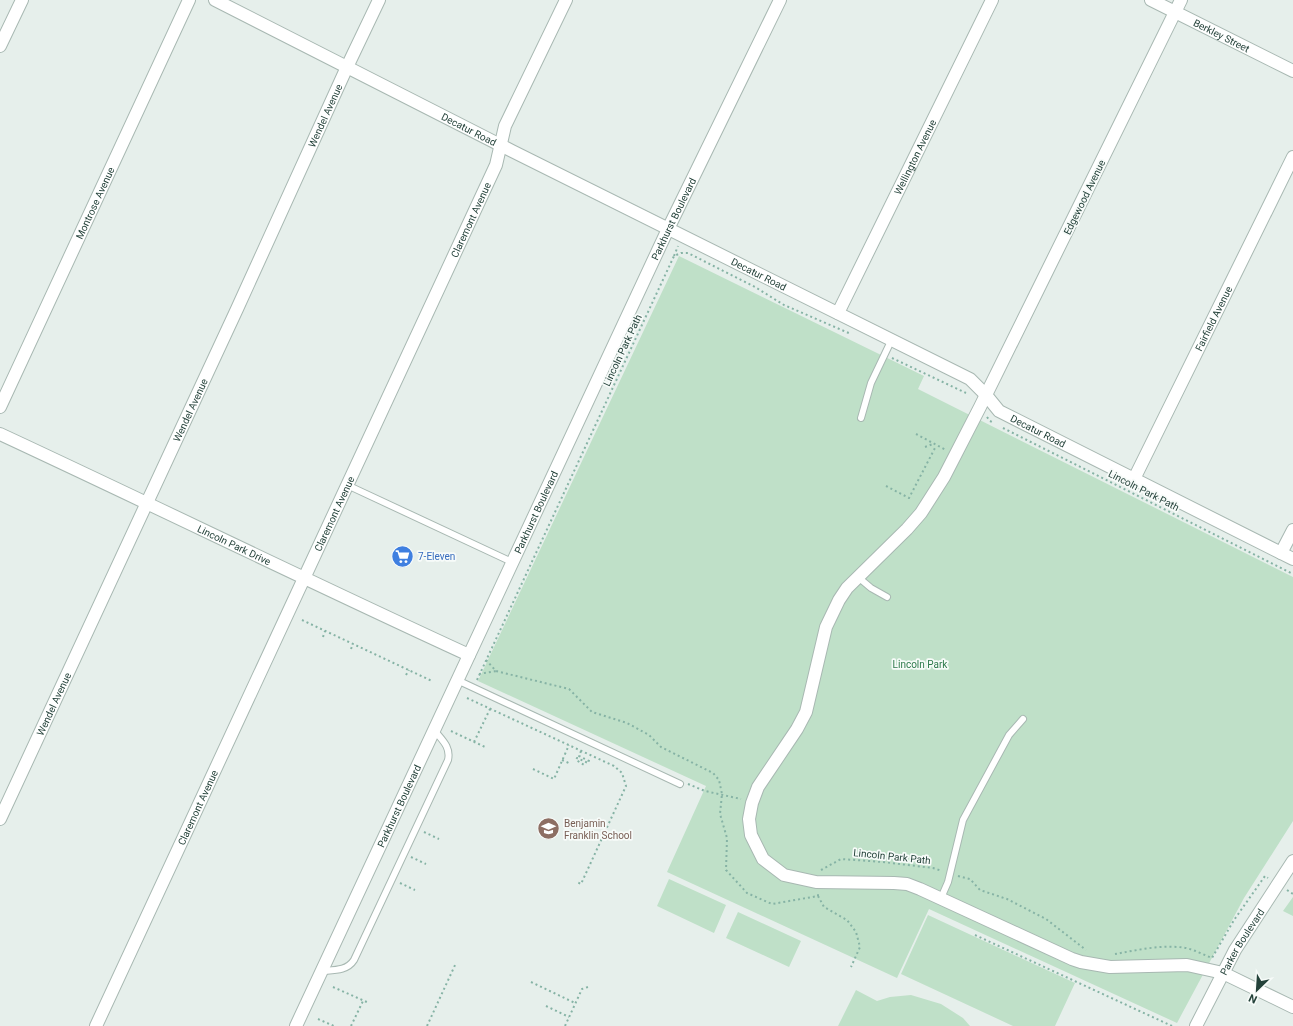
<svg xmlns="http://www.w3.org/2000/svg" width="1293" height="1026" viewBox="0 0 1293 1026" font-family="Roboto,sans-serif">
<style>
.green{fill:#bfe0c8}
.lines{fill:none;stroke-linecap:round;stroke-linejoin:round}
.service-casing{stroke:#a8b8b2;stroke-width:8}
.minor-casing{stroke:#a8b8b2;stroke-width:14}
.tertiary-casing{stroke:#a8b8b2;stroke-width:14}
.path{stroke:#86b3a5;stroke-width:2;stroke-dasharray:2 3;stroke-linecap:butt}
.service{stroke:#fff;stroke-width:6}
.minor{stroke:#fff;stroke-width:12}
.tertiary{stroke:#fff;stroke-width:12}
.labels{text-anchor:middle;stroke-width:3.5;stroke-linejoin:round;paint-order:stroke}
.street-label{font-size:10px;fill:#24423a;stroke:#f7fbf9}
.shop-label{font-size:10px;fill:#366cbe;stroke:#f7fbf9;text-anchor:start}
.park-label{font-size:10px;fill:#2d7a4b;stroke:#f7fbf9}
.education-label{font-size:10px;fill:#785e54;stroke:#f7fbf9;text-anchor:start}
</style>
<rect width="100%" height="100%" fill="#e6efeb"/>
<!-- green -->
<path class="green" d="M679,256L924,376L918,389L1293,577V821L1244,898L1177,1023L929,909L897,978L667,872L706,786L478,681Z
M669,879L726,905L714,933L657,906Z
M1293,897V916L1283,911Z
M738,912L801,941L789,967L726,938Z
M928,915L1075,983L1055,1026H1013L901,974Z
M856,990L877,1001L890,997L911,995L941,1004L963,1018L970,1026H838Z"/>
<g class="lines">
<defs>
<path id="service" d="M861,418L871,383L892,339
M347,485L512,562
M858,577L871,588L887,597
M457,680L680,784
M941,898L948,882L963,820L1009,735L1023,719
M322,971C334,970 347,971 354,960L448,760C451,747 442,740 434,730"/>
<g id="minor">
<path id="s1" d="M1151,0L1293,71"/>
<path d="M1181,0L980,407L944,477L921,513L907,529L847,588L839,600L826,627L806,712L797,729L758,787L752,803L749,819L751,835L763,859L784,875L816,882L894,883L907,884L920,889L1072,959L1081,962L1110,967L1187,965L1223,973L1293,1007"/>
<path d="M0,46L22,0"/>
<path id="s2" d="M838,313L992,0"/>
<path id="s3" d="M0,407L189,0"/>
<path id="s4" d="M0,434C157,507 312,583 469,655"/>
<path id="s5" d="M1134,479L1293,157"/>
<path d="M1281,553L1293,530"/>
<path id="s6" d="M0,819L237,309L347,67L379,0"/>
<path id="s7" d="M96,1026L496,165L505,126L566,0"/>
<path id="s8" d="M296,1026L668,229L780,0"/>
</g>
<g id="tertiary">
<path id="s9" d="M215,0L512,151L970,379L986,395L999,411L1293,559"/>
<path id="s10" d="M1196,1026L1235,950L1293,861"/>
</g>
</defs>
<!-- service casing -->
<use href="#service" class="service-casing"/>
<!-- minor casing -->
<use href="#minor" class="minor-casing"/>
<!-- tertiary casing -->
<use href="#tertiary" class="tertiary-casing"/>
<!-- path -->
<path class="path" d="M674,256L678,246
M892,358L966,393
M987,417L990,421L994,423
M1003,428L1293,574
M916,434L946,450
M925,447L933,444
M886,486L909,498L936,446
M302,620L432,681
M323,637L325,631
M351,649L353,644
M486,660L496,671L569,689L592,712L627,723L649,735L661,747L713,773L719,780L722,794L720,814L727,838L726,870L747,893L772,904L818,896V893
M479,674L496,671
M406,675L409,670
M477,680L674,256L681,253H688L755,287L784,305L851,334
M467,698L614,766L622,773L626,786L581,884L577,882
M451,731L485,747
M474,742L490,709
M581,751L579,756L589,761L588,763L577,758L576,760L586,766
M562,760L571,764
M533,769L554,779L569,745
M688,784L705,791L741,799
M424,832L439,839
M411,857L426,864
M821,870L841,859L883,862L933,868L942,871
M958,876L970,879L980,890L1007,899L1046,919L1086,950
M400,883L415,890
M1287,890L1293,894
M818,896L824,907L847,920L856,932L860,947L851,967
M975,935L1172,1026
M1115,954C1138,950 1163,944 1186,948C1195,950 1204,955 1212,958L1234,920L1265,876L1268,878
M531,982L575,1003
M333,987L369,1003
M546,1006L569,1017
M318,1019L334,1026
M351,1026L363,1001
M427,1026L456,963
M565,1026L582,989L588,987"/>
<!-- service -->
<use href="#service" class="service"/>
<!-- minor -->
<use href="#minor" class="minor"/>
<!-- tertiary -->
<use href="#tertiary" class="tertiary"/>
</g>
<!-- icons -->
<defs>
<symbol id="supermarket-disc" viewBox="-11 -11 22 22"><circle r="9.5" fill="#3f7fe0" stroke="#f7fbf9"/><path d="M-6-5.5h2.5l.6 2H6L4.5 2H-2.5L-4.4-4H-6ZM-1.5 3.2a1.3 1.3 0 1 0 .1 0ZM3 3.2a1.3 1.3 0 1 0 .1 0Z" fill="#fff"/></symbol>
<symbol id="school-disc" viewBox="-11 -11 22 22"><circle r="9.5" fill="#8d6e63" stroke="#f7fbf9"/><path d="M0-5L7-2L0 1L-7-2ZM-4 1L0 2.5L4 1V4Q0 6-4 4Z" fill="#fff"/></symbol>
</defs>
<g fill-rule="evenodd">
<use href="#supermarket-disc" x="390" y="544" width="25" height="25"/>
<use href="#school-disc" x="536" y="816" width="25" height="25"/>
</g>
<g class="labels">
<!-- street labels -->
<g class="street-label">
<text dy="4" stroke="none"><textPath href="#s1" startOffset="79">Berkley Street</textPath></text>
<text dy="4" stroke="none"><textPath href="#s6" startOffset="775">Wendel Avenue</textPath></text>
<text dy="4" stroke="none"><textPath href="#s9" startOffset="285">Decatur Road</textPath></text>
<text dy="4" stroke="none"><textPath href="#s2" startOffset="174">Wellington Avenue</textPath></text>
<text transform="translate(1084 197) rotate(-64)" y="4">Edgewood Avenue</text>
<text dy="4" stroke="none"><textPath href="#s3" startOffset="225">Montrose Avenue</textPath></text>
<text dy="4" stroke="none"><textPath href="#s8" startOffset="891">Parkhurst Boulevard</textPath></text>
<text dy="4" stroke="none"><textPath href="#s7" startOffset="889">Claremont Avenue</textPath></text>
<text dy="4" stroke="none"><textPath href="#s9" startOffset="609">Decatur Road</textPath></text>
<text dy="4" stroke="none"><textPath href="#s5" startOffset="179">Fairfield Avenue</textPath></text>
<text transform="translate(622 350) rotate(-65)" y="4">Lincoln Park Path</text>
<text dy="4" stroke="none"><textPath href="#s6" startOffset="451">Wendel Avenue</textPath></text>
<text dy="4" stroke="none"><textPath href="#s9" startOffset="932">Decatur Road</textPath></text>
<text transform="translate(1144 490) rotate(27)" y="4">Lincoln Park Path</text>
<text dy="4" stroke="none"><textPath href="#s8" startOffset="567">Parkhurst Boulevard</textPath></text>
<text dy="4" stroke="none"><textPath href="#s7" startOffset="565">Claremont Avenue</textPath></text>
<text dy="4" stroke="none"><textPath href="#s4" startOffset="259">Lincoln Park Drive</textPath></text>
<text dy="4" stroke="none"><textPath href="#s6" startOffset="127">Wendel Avenue</textPath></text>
<text dy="4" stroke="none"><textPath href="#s8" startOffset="243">Parkhurst Boulevard</textPath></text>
<text dy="4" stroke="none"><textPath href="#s7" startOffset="241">Claremont Avenue</textPath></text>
<text transform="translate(892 856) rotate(6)" y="4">Lincoln Park Path</text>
<text dy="4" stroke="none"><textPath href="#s10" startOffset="96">Parker Boulevard</textPath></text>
</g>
<!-- shop labels -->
<g class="shop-label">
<text x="418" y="560">7-Eleven</text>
</g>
<!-- park labels -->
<g class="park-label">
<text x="920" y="668">Lincoln Park</text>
</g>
<!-- education labels -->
<g class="education-label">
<text x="564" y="827">Benjamin<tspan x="564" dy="12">Franklin School</tspan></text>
</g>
</g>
<!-- north arrow -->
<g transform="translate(1257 990) rotate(205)" stroke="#f7fbf9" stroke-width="3" paint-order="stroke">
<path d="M0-3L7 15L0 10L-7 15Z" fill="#24423a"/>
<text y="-6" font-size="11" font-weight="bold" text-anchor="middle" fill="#24423a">N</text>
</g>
</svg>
